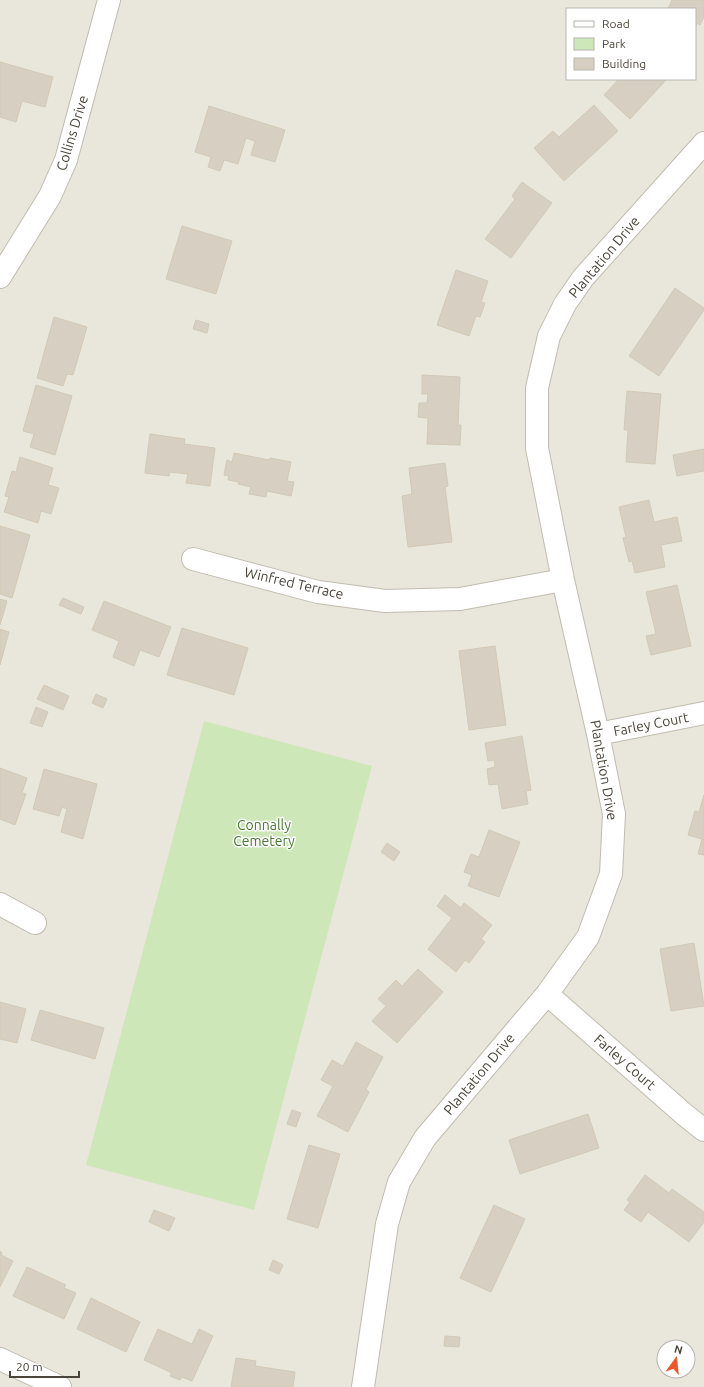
<svg xmlns="http://www.w3.org/2000/svg" width="704" height="1387" viewBox="0 0 704 1387" font-family="Ubuntu,sans-serif">
<style>
.residential{fill:#e9e6db;fill-rule:evenodd}
.green{fill:#cee7b8}
.building{fill:#d7d0c2;stroke:#d1c9b6}
.lines{fill:none;stroke-linecap:round;stroke-linejoin:round}
.minor-casing{stroke:#c1bcaf;stroke-width:24}
.minor{stroke:#fff;stroke-width:22}
.labels{text-anchor:middle;stroke-width:3;stroke-linejoin:round;paint-order:stroke}
.street-label{font-size:14px;fill:#4a453a;stroke:#fff}
.park-label{font-size:14px;fill:#467a2f;stroke:#fff}
</style>
<rect width="100%" height="100%" fill="#f5f3ed"/>
<!-- residential -->
<path class="residential" d="M0,0H704V1387H0ZM567,9H695V79H567ZM664,1347H688V1371H664Z"/>
<!-- green -->
<path class="green" d="M204,721L372,766L254,1210L86,1165Z"/>
<!-- building -->
<path class="building" d="M672,0H704V17L700,25L697,23L695,28V9H668Z
M0,62L53,77L45,107L22,101L16,122L0,117Z
M619,79H667L630,119L604,95Z
M594,105L618,131L564,181L534,148L553,131L559,137Z
M209,106L285,130L275,162L251,155L255,141L246,138L238,164L224,160L220,171L208,167L211,157L195,152Z
M522,182L552,203L511,258L485,239L515,199L512,196Z
M182,226L232,241L216,294L166,279Z
M456,270L488,281L481,302L485,303L480,317L476,316L469,336L437,325Z
M675,288L704,308V310L659,376L629,356Z
M54,317L87,327L73,375L67,374L63,386L37,378Z
M196,320L209,324L207,333L193,329Z
M422,375L460,377L458,425H461L460,445L427,444L428,418L418,417L419,403H427L428,394H422Z
M36,385L72,396L55,455L30,447L34,434L23,431Z
M627,391L661,394L655,464L626,462L628,430H624Z
M150,434L185,439L184,444L215,448L210,486L186,483L188,474L170,472L169,476L145,473Z
M704,449V471L677,476L673,455Z
M234,453L269,460L270,458L291,462L287,481L294,482L291,496L267,491L266,497L249,494L251,487L238,484L239,482L228,480L229,476L224,475L227,460L232,462Z
M20,457L53,468L48,485L59,488L51,514L41,511L38,523L4,512L9,497L5,496L12,471L16,472Z
M445,463L448,486L445,487L452,542L408,547L402,496L412,494L409,468Z
M649,500L654,522L677,517L682,541L661,545L665,567L635,573L632,561L629,562L623,538L626,537L619,507Z
M0,526L30,535L12,598L0,594Z
M677,585L691,646L651,655L646,636L656,634L646,592Z
M63,598L84,607L81,614L59,605Z
M0,599L7,601L0,625Z
M104,601L171,627L159,657L140,650L134,666L113,657L119,641L92,630Z
M182,628L248,648L234,695L167,675Z
M0,629L9,632L0,665Z
M495,646L506,725L469,730L459,651Z
M44,685L69,696L63,710L37,699Z
M96,694L107,699L103,708L92,703Z
M36,707L48,712L42,727L30,723Z
M522,736L531,790L526,791L528,804L502,809L498,784L489,785L487,769L495,767L494,760L488,761L485,743Z
M0,768L27,778L22,793L26,794L15,825L0,819Z
M44,769L97,784L83,839L61,832L67,809L62,807L59,816L33,809Z
M704,795V855L698,854L702,839L688,835L695,811L699,812Z
M489,830L520,842L499,897L468,886L472,875L464,872L471,854L479,857Z
M387,843L400,852L394,861L381,852Z
M445,895L461,908L464,903L492,925L481,939L485,942L469,963L465,960L456,972L428,949L452,918L437,906Z
M694,943L704,1006L671,1011L660,949Z
M418,969L443,992L397,1043L372,1021L386,1006L378,999L396,980L402,986Z
M0,1002L26,1009L17,1043L0,1039Z
M40,1010L104,1028L95,1059L31,1040Z
M356,1042L383,1057L366,1089L369,1092L348,1132L317,1116L333,1086L321,1080L332,1060L343,1066Z
M292,1110L301,1113L296,1127L287,1124Z
M588,1114L599,1148L520,1174L509,1140Z
M309,1145L340,1154L318,1228L287,1219Z
M645,1175L669,1193L672,1189L704,1212V1222L689,1242L648,1212L641,1222L624,1210L630,1202L627,1200Z
M494,1205L525,1219L491,1292L460,1278Z
M154,1210L175,1218L169,1231L149,1222Z
M0,1251L2,1253L1,1255L13,1261L0,1287Z
M273,1260L283,1265L279,1274L269,1270Z
M27,1267L66,1285L64,1288L76,1293L64,1319L13,1296Z
M91,1298L140,1322L126,1352L77,1329Z
M158,1329L192,1344L199,1329L213,1336L192,1381L182,1377L180,1380L170,1376L172,1373L144,1360Z
M445,1336L460,1337L459,1347L444,1346Z
M236,1358L256,1361L255,1366L295,1372L293,1387H231Z"/>
<g class="lines">
<defs>
<path id="minor" d="M0,277L50,196L66,160L109,0
M193,559L318,592L385,601L460,599L563,580
M598,734L704,713
M0,904L35,923
M547,994L685,1115L704,1130
M0,1359L60,1387
M363,1387L387,1224L399,1182L425,1138L547,994L588,937L611,874L614,814L598,734L563,580L537,448V388L549,336L565,304L583,278L704,143"/>
</defs>
<!-- minor casing -->
<use href="#minor" class="minor-casing"/>
<!-- minor -->
<use href="#minor" class="minor"/>
</g>
<g class="labels">
<!-- street labels -->
<g class="street-label">
<text transform="translate(72 133) rotate(-73)" y="5">Collins Drive</text>
<text transform="translate(604 257) rotate(-50)" y="5">Plantation Drive</text>
<text transform="translate(294 583) rotate(13)" y="5">Winfred Terrace</text>
<text transform="translate(651 724) rotate(-11)" y="5">Farley Court</text>
<text transform="translate(604 770) rotate(80)" y="5">Plantation Drive</text>
<text transform="translate(625 1062) rotate(41)" y="5">Farley Court</text>
<text transform="translate(479 1074) rotate(-50)" y="5">Plantation Drive</text>
</g>
<!-- park labels -->
<g class="park-label">
<text x="264" y="830">Connally<tspan x="264" dy="16">Cemetery</tspan></text>
</g>
</g>
<!-- legend -->
<rect x="566" y="8" width="130" height="72" fill="#ffffff" stroke="#b7b5b0"/>
<rect x="574" y="21" width="20" height="6" fill="#ffffff" stroke="#b7b5b0"/>
<text x="602" y="28" font-size="12" fill="#4a453a">Road</text>
<rect x="574" y="38" width="20" height="12" fill="#cee7b8" stroke="#b7b5b0"/>
<text x="602" y="48" font-size="12" fill="#4a453a">Park</text>
<rect x="574" y="58" width="20" height="12" fill="#d7d0c2" stroke="#b7b5b0"/>
<text x="602" y="68" font-size="12" fill="#4a453a">Building</text>
<!-- north arrow -->
<g transform="translate(676 1359) rotate(15)"><circle r="19" fill="#ffffff" stroke="#b7b5b0"/>
<path d="M0-3L7 15L0 10L-7 15Z" fill="#ef562a"/>
<text y="-6" font-size="11" font-weight="bold" text-anchor="middle" fill="#4a453a">N</text>
</g>
<!-- scale -->
<path d="M10 1371v6h69v-6" fill="none" stroke="#4a453a" stroke-width="2"/>
<text x="16" y="1371" font-size="12" fill="#4a453a" stroke="#ffffff" stroke-width="3" paint-order="stroke">20 m</text>
</svg>
